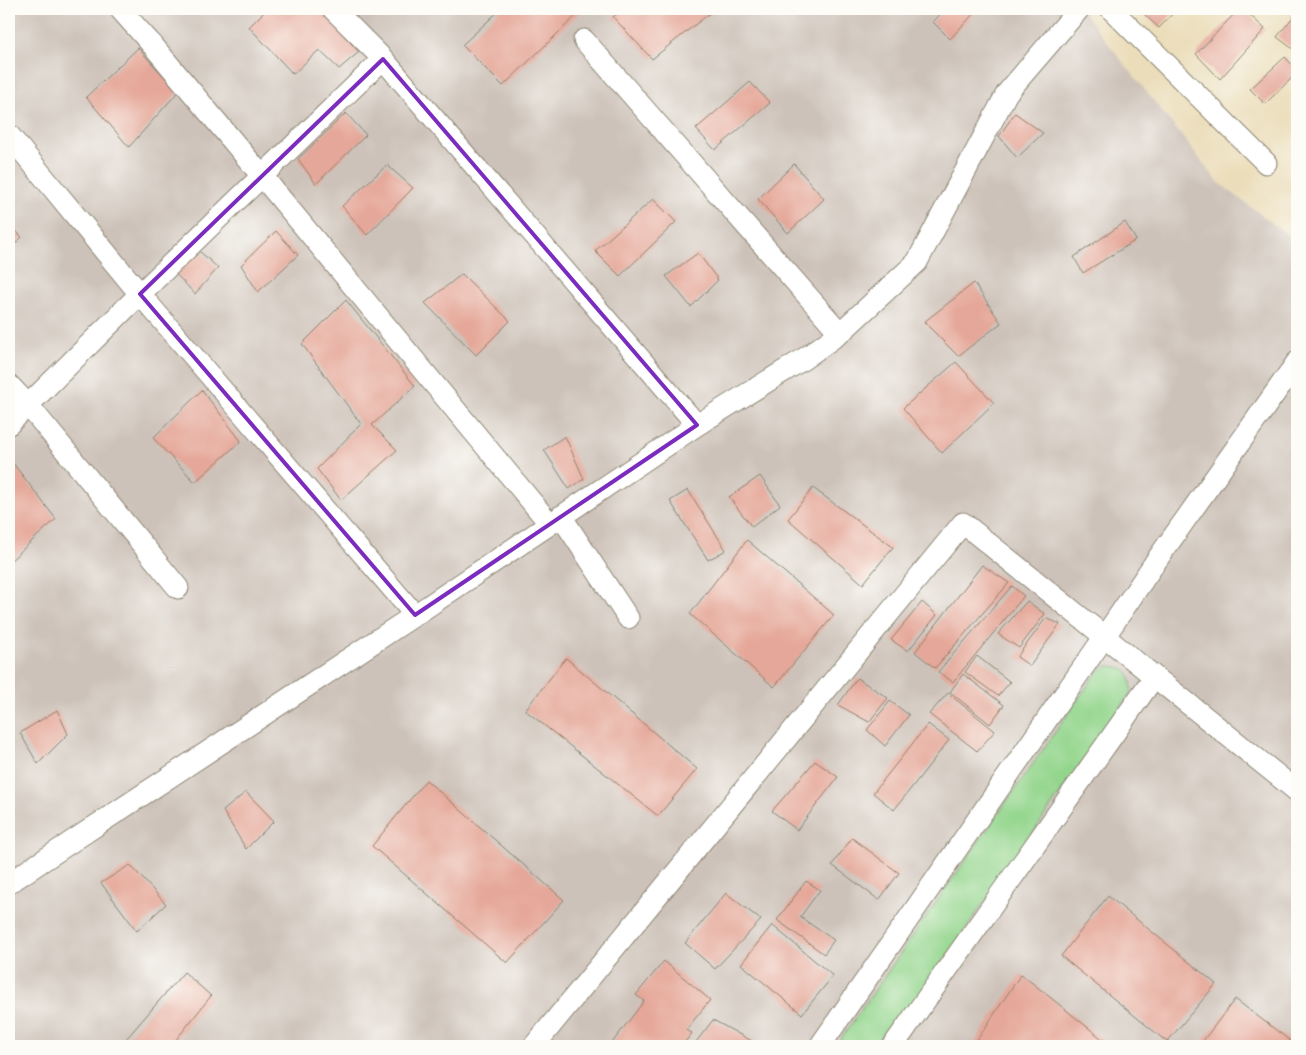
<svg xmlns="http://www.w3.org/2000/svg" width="1306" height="1055" viewBox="0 0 1306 1055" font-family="Mynerve,sans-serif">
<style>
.industrial{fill:#cdc2b9}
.green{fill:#93d58c;stroke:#5f805c}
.building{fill:#e5a799}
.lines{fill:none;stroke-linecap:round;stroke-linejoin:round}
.minor-casing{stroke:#8b8472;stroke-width:23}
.minor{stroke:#fff;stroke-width:21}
.marked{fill:none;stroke:#7b2cbf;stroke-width:4;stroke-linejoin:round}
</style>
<rect width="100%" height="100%" fill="#fdfcf7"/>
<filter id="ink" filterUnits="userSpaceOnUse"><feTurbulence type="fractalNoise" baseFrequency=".02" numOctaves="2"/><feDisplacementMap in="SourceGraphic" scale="10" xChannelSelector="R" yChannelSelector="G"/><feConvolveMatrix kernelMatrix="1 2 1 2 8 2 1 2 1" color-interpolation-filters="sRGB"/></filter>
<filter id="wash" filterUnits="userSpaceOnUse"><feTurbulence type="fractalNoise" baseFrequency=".0096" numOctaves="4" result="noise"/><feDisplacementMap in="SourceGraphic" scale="20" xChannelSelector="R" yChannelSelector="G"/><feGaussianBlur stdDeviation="1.12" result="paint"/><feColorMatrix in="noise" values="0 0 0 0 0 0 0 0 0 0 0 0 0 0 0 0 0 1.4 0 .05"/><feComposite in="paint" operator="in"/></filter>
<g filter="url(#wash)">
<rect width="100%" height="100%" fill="#ebddb9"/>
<!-- industrial -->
<path class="industrial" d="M9,9H1081L1218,182L1297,242V1046H9Z"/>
<!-- green -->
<path class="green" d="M1108,666C1126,666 1133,674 1131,692L884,1046H836L1093,678L1101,669Z"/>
<g id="blocks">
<!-- building -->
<path class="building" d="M267,9H320L359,52L339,69L319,50L293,74L249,27Z
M501,9H583L503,86L462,45Z
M623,9H715L652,59L613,17Z
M945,9H978L950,39L933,22Z
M1149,9H1177L1159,28L1144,14Z
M1239,9H1243L1265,29L1220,79L1196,54Z
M1297,12V52L1277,37Z
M138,48L178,92L129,147L86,97Z
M1285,57L1297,70V73L1265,104L1250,89Z
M750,82L770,103L715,150L696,129Z
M346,113L366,135L316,184L298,159Z
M1015,113L1043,133L1017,158L999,136Z
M794,164L824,199L788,233L758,199Z
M387,165L413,188L367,235L342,206Z
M653,199L676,222L620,276L595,251Z
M1125,222L1136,240L1083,273L1074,257Z
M9,224L22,237L9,250Z
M276,231L298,255L258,292L241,265Z
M197,249L218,268L195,294L173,271Z
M698,253L718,280L691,307L666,276Z
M462,274L510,321L476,355L425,303Z
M974,283L1001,323L958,356L924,322Z
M346,300L415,386L372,425L397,450L341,500L317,469L361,424L302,344Z
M956,362L994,403L942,453L903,408Z
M202,390L241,441L195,482L153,438Z
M565,436L584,479L569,489L544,450Z
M9,458L56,519L9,562Z
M760,476L780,505L752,527L729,497Z
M813,488L893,547L863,584L788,519Z
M688,490L726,550L708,560L670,501Z
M747,540L834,615L774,687L690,614Z
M982,565L1009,583L935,668L915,652Z
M1012,586L1024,596L953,682L938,672Z
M1027,601L1045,614L1019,648L998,634Z
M922,602L937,615L908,651L891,640Z
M1046,618L1060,624L1030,666L1017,657Z
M977,656L1010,682L998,696L965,672Z
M566,658L697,769L658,816L525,710Z
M963,674L1004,705L990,724L950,692Z
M857,678L888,698L869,722L838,705Z
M948,693L995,731L977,751L929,714Z
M890,701L909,715L885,746L867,730Z
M57,710L68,734L38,764L20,733Z
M928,724L949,740L894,810L873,793Z
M815,761L838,777L797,830L772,811Z
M426,780L564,900L507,963L372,846Z
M246,792L274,821L246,849L223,811Z
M852,838L899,873L879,900L832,865Z
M130,865L166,904L137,931L101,883Z
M806,881L820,890L800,917L834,940L824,954L777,920Z
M726,893L761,920L715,969L685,943Z
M1108,896L1216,984L1167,1042L1061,956Z
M772,925L833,976L802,1014L741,964Z
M664,961L710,1000L686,1030L692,1033L682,1046H616L612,1043L644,1001L636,995Z
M184,972L211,996L171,1046H120Z
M1021,974L1111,1046H973Z
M1235,999L1297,1046H1199Z
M713,1020L761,1046H693Z"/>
</g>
</g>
<g filter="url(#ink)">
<use href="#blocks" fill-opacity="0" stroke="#8b8472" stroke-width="1"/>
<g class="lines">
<defs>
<path id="minor" d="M120,9L155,48L262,176L550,524
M333,9L383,59L697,425
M1111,9L1266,163
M584,40L840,333
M9,135L140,294L415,615
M9,385L28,405L178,588
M9,424L140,294L383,59
M561,516L628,618
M9,883L415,615L697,425L805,358L840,333L917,262L1007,93L1079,9
M534,1046L963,523L1297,791
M820,1046L1105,636L1156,561L1297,362
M893,1046L1154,677"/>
</defs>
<!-- minor casing -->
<use href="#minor" class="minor-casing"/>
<!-- minor -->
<use href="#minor" class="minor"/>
</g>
</g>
<!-- marked area -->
<path class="marked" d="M383,59L697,425L415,615L140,294Z"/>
<!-- margin -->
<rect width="1306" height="1055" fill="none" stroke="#fdfcf7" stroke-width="30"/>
</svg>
